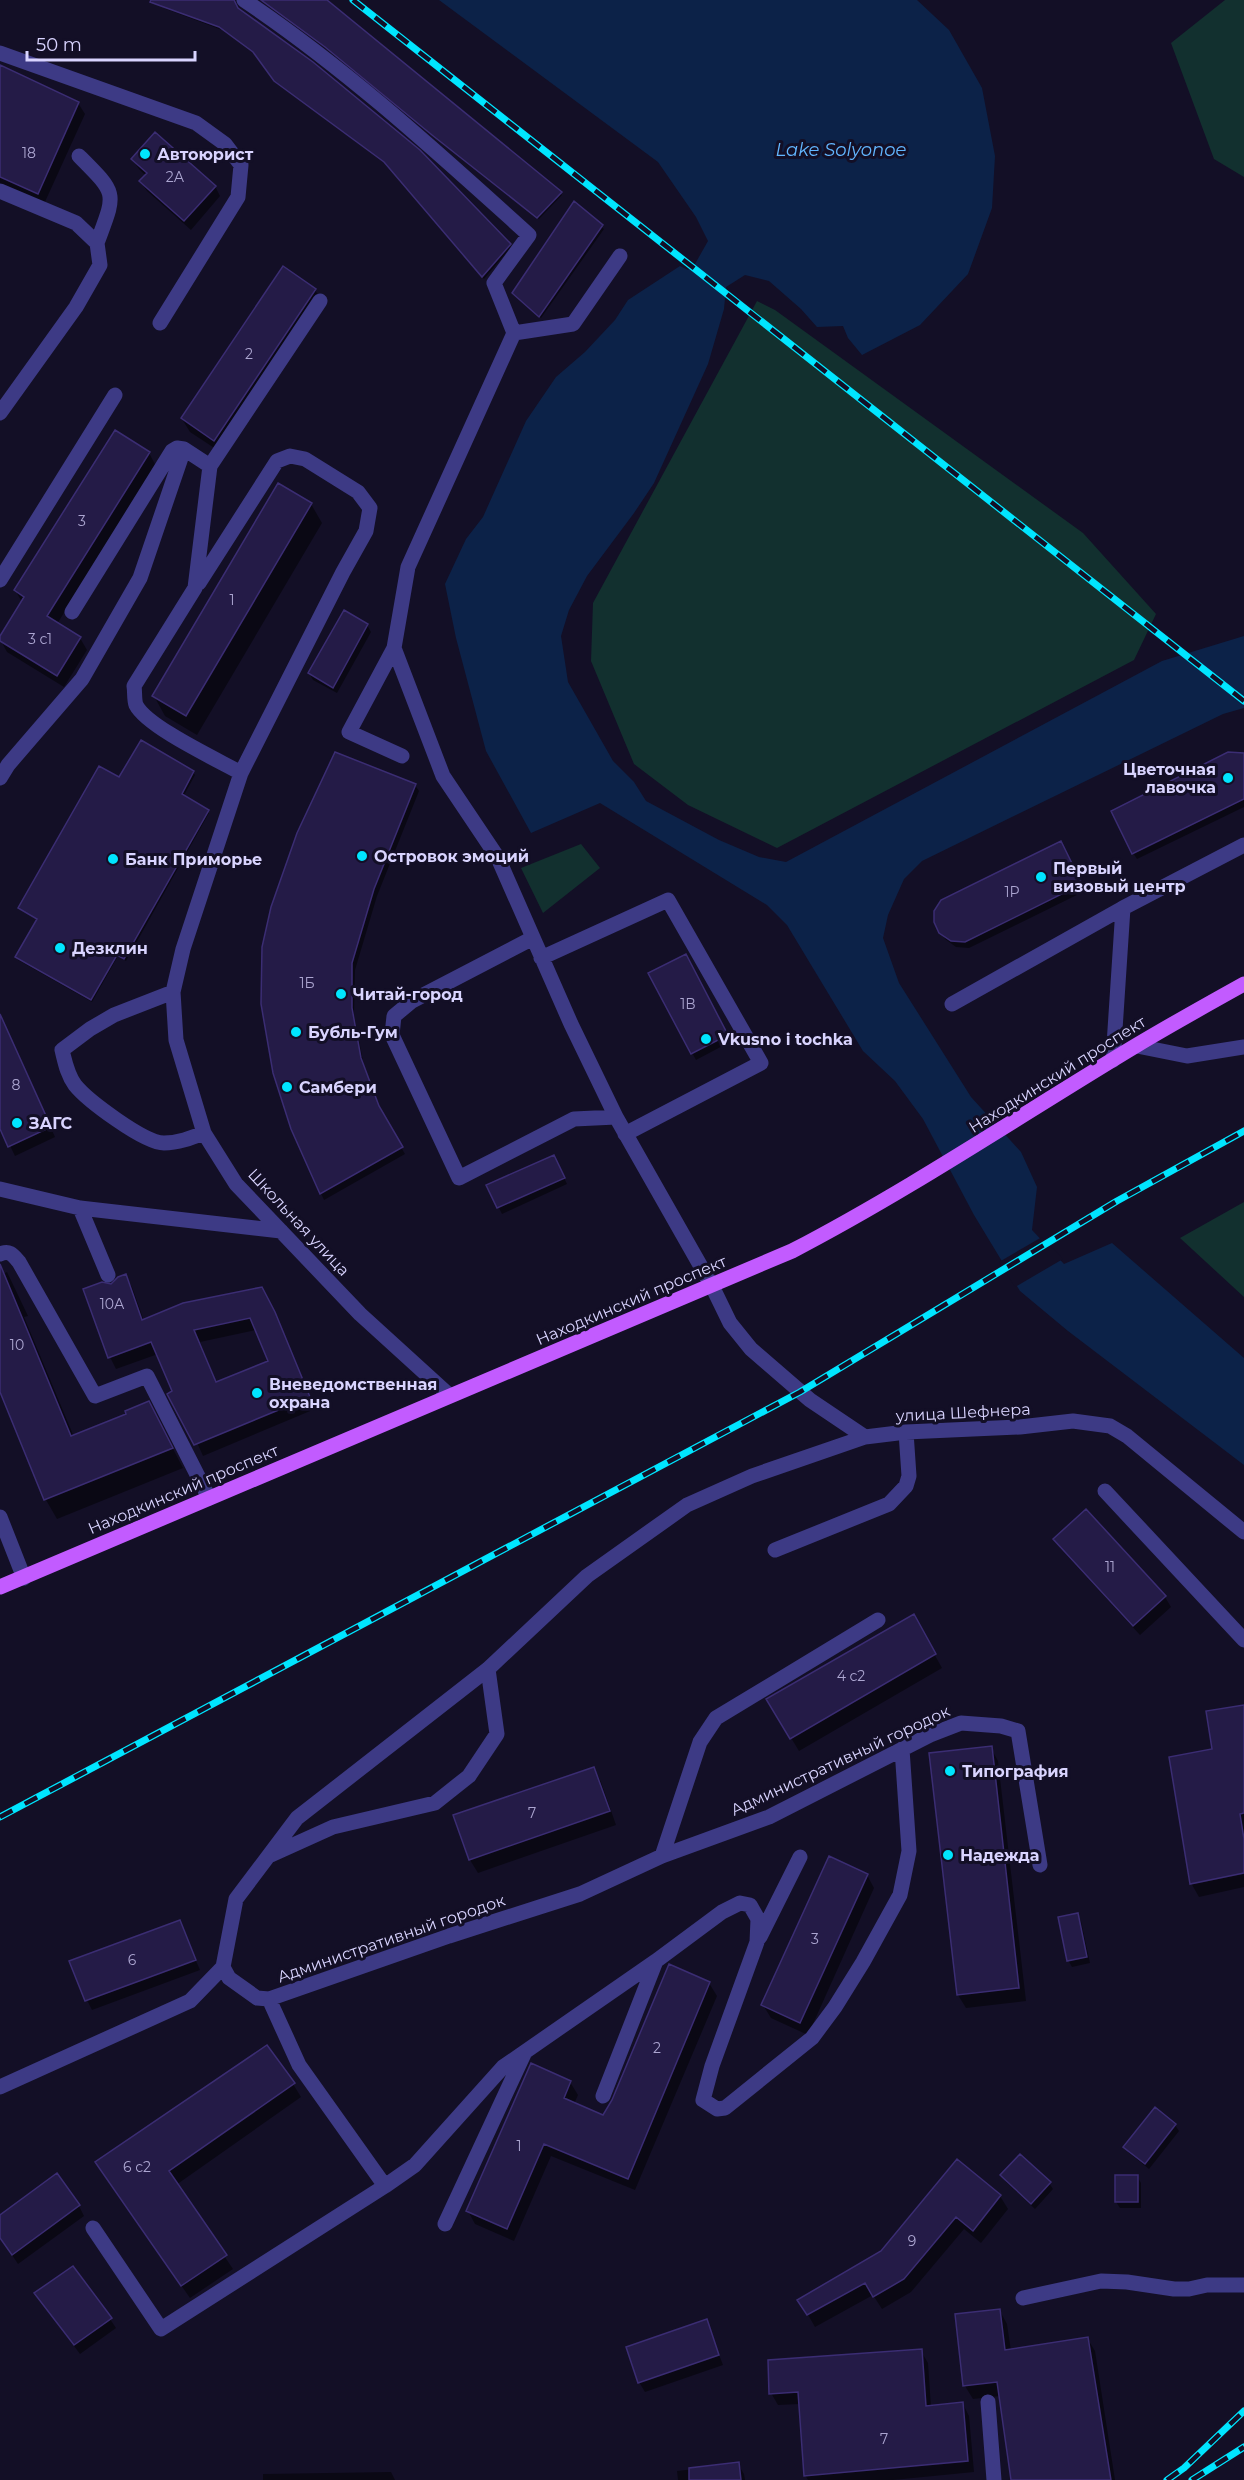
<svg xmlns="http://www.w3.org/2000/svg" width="1244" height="2480" viewBox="0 0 1244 2480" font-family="Montserrat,sans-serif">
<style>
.green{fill:#12302f}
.water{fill:#0c2248}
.pier{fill:#130f26}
.shadow{fill:#0007;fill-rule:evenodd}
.building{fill:#241b47;stroke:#3b2d73;stroke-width:1.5;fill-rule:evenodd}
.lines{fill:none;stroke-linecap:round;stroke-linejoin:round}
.minor{stroke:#3d3a85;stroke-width:15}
.major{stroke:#c25bff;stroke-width:15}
.rail-casing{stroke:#00e5ff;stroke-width:7}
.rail{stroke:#130f26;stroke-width:4.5;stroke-dasharray:14;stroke-linecap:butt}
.poi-dot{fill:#00e5ff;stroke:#130f26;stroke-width:2}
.labels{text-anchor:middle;stroke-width:6;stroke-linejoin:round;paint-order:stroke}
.number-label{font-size:14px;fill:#aca6d1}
.poi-label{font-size:16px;font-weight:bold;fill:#d9d4ff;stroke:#130f26;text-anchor:start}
.street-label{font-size:16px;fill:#d9d4ff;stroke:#130f26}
.water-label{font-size:18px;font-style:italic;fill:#62b6ff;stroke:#130f26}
</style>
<rect width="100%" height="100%" fill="#130f26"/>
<!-- green -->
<path class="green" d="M1225,0H1244V177L1214,159L1171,43Z
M757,301L775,310L1083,533L1156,614L1134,660L777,848L688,805L634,764L591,661L593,603Z
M581,844L600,868L543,913L521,868Z
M1244,1202V1297L1180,1238Z"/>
<!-- water -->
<path class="water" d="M439,0H917L949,30L982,88L995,156L992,208L968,274L920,325L862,355L848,338L843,326L817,327L801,309L769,281L745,275L726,287L724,309L708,364L654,483L634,513L587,576L569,610L561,636L568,682L613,761L634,782L646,801L719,840L759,857L786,862L1162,661L1244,636V708L1223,714L922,861L904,879L888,915L883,938L899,983L971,1097L1021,1152L1037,1187L1032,1230L1064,1264L1112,1243L1244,1358V1465L1068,1331L1020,1291L974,1215L923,1119L895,1081L863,1051L787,925L767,905L600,803L531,833L486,751L456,638L445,584L466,539L483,517L526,421L556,377L585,352L615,320L628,300L680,266L688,270L695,264L708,241L696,217L658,162Z"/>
<!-- pier -->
<path class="pier" d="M1042,1237L1063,1259L1015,1287L999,1262Z"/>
<!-- shadow -->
<path class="shadow" d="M152,0H221L237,9L511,247L484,279L387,164L277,84L256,54L222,30L166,9Z
M261,0H325L562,195L539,219L297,25Z
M0,66L78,103L85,114L44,204L0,184Z
M133,160L215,186L220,196L191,230L147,191L141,182L146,176L139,169Z
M574,203L604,229L541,318L515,296Z
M315,290L323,303L222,453L190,432L182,419Z
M115,432L149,453L156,466L57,624L80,638L87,650L64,687L7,652L0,639L22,602L15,590Z
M311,504L322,523L197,735L165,716L154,696Z
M367,625L371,632L337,693L313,680L309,673Z
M1244,756V807L1137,859L1133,853Z
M193,772L195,775L183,797L209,813L126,961L118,956L92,1002L18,960L17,957L38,920L20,908L120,780Z
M415,785L419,791L377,896L355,970L354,1015L364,1066L382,1114L405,1154L324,1200L292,1129L275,1072Z
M1064,849L1085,891L969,948L956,947L945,939L941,932Z
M685,956L730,1042L696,1060L650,974Z
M0,1043L15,1048L55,1137L15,1156L0,1125Z
M557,1163L567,1184L502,1214L488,1186Z
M7,1272L28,1316L24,1317L74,1437L128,1415L159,1422L183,1468L57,1519L46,1500L0,1388V1275Z
M125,1275L132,1287L144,1321L268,1300L315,1409L203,1456L158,1354L116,1369L110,1357L85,1290L112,1286ZM256,1330L270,1362L217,1384L200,1342Z
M1086,1511L1165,1597L1171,1607L1140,1635L1061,1549L1055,1539Z
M913,1616L942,1668L799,1751L768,1700Z
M1244,1707V1871L1194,1881V1884L1244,1874V1887L1199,1897L1191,1883L1214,1750Z
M991,1748L998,1761L1026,2001L966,2008L958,1995Z
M594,1768L601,1782L616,1825L478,1873L470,1860L455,1816Z
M867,1875L874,1888L808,2035L771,2018L763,2005Z
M1078,1915L1081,1921L1090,1963L1072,1967L1068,1960Z
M179,1922L200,1970L92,2010L87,2000Z
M709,1983L717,1996L635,2190L551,2156L514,2241L475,2224L468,2211L570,2082L578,2095L574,2104L604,2117Z
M293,2084L301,2097L176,2185L233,2269L190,2298L104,2175Z
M1175,2125L1179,2131L1149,2169L1129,2153L1125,2147Z
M957,2161L1000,2196L1008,2209L981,2243L964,2229L911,2292L882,2309L873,2295L815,2327L807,2313L882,2252Z
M1002,2175L1049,2183L1053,2189L1035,2209L1006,2182Z
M1116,2176H1137L1141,2183V2208H1120L1116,2202Z
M79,2206L84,2216L18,2264L0,2237V2216Z
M42,2303L110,2319L116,2328L80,2354Z
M1000,2311L1007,2324L1011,2351L1087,2338L1095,2351L1115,2480H1012L1000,2396L973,2399L965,2386Z
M706,2321L723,2365L645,2392L639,2382Z
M921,2351L928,2363L931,2407L963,2404L969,2416L974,2472L893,2480H808L805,2475L800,2404L778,2405L771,2393Z
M738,2464L744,2474L745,2480H678L677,2471Z
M391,2472L395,2480H263V2474Z"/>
<!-- building -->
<path class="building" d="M151,0H234L238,8L313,62L420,150L511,244L482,277L384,162L274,81L253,52L219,27L150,2Z
M261,0H327L562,192L537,218L432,135L325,47Z
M0,65L79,102L38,194L0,177Z
M155,132L216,186L184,221L139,181L147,173L131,159Z
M574,201L603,225L539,317L512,293Z
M283,266L316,289L214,441L181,418Z
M115,430L150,452L47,616L81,637L57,676L0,641V636L24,597L14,590Z
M278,483L312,503L186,716L152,696Z
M344,610L368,624L333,688L308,673Z
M141,740L194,771L182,794L209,810L124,959L117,955L91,1000L15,957L37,919L18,908L99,766L119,777Z
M335,752L416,784L374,889L352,963V1008L361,1058L379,1106L403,1147L320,1194L291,1129L273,1073L261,1004L262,947L271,907L297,833Z
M1228,752L1244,753V799L1132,854L1111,811Z
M1061,841L1082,884L965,942L951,941L939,933L934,922V911L941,900Z
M686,954L728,1035L691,1054L648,973Z
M0,1014L51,1127L8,1147L0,1129Z
M554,1155L565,1178L497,1208L486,1185Z
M0,1264L71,1436L126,1414L125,1411L149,1401L173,1448L44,1500L0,1392Z
M126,1274L142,1320L183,1303L262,1287L275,1312L310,1397L194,1445L167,1394L172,1391L151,1342L108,1358L83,1289L102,1282L111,1284L118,1277ZM250,1318L268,1361L216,1382L194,1330Z
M1086,1509L1166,1596L1133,1626L1053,1539Z
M914,1614L936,1654L790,1739L766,1699Z
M1244,1705V1813L1240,1814L1244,1839V1873L1190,1884L1169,1757L1212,1749L1206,1711Z
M992,1746L1019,1988L957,1995L929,1753Z
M594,1767L610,1811L469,1860L453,1815Z
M829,1856L868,1874L800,2023L761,2005Z
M1078,1913L1087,1957L1067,1961L1058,1917Z
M180,1920L196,1960L85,2001L69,1961Z
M669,1964L710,1982L628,2179L544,2144L507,2229L466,2211L531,2063L571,2081L564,2098L603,2115L612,2100Z
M267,2045L295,2083L169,2171L227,2255L181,2286L95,2162Z
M1155,2107L1176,2124L1145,2164L1123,2147Z
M1020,2154L1051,2182L1031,2204L1000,2175Z
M957,2159L1001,2195L973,2231L956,2217L904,2279L873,2297L865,2283L807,2315L797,2300L881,2251Z
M57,2173L80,2205L12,2255L0,2238V2215Z
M1115,2175H1138V2202H1115Z
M73,2266L112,2318L74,2345L34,2293Z
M1000,2309L1005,2350L1088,2337L1111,2480H1011L997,2382L963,2386L955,2314Z
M707,2319L719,2355L638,2383L626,2347Z
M922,2349L926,2406L963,2402L968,2461L804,2476L798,2392L769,2394L768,2360Z
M739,2462L741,2480H689V2468Z"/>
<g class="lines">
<!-- minor -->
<path class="minor" d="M244,0C347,69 438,153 529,235L494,283L514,333
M0,53L196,123L225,144L241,165L238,197L160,323
M79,156C118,195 116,192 97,243
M0,191L76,223L97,243L100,265L76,307L0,413
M320,301L210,466L195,588L134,686C135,691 134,700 136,705C147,727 218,760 241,773L183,949L173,992L176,1040L204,1133L236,1184L360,1314L449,1395
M0,580L115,395
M199,583L277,461L290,456L305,459L358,492L370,508L366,531L343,572L241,773
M72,612L172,451L177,448L184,449L210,466
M394,648L349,732L402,756
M0,778L8,765L82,679L140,578L184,449
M533,938L412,1001L394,1016L392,1035L459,1178L574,1119L616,1117L712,1286L730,1323L751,1349L810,1400L865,1437L906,1432L1020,1427L1073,1421L1110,1426L1127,1436L1244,1532
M541,958L668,900L761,1063L625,1134
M173,992L114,1015L90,1029L62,1050C65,1062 67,1074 75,1085C87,1100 144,1143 164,1143C178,1143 191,1138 204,1133
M952,1004L1123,908
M1137,1046L1187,1056L1244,1047
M1113,1060L1123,908L1244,845
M616,1117L571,1024L498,858L443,776L394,648L408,567L514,333L573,324L620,256
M0,1189L80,1208L281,1231
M80,1208L108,1275
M0,1254C10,1250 13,1255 19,1262L95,1396L147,1376L209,1498
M865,1437L752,1476L687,1505L587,1576L488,1669L297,1818L236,1899L223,1967L229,1978L257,1998L269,1999L449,1936L580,1894L662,1856L769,1817L930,1735L961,1723L1001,1726L1018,1731L1040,1865
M1105,1491L1244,1640
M0,1517L24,1578
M775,1550L889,1504L906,1486L909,1476L906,1432
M271,1855L333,1827L435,1803L469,1776L497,1734L488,1669
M662,1856L700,1742L716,1718L878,1620
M760,1937L800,1857
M269,1999L299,2065L385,2186L415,2165L503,2067L656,1961L722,1912L740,1903L750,1905L758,1919L757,1942L712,2066L703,2100L717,2109L725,2108L812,2038L835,2007L863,1962L900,1895L909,1851L902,1749
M0,2087L190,2001L223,1967
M603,2096L656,1961
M445,2224L524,2054
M93,2228L161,2329L385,2186
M1023,2298L1101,2281L1127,2282L1174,2289H1189L1207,2285H1244
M988,2402L994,2480"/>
<!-- major -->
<path class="major" d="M0,1587L792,1251C911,1189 1022,1114 1137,1045C1172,1024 1208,1004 1244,984"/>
<defs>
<path id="rail" d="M353,0L1244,701
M0,1817L800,1392L1117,1201L1244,1131
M1167,2480L1184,2468L1244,2411
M1192,2480L1244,2447"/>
</defs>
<!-- rail casing -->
<use href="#rail" class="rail-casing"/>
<!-- rail -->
<use href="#rail" class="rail"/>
</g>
<!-- markers -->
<g class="poi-dot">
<circle cx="145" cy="154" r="6"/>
<circle cx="1228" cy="778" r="6"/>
<circle cx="362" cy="856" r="6"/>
<circle cx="113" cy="859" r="6"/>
<circle cx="1041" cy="877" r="6"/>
<circle cx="60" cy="948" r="6"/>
<circle cx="341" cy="994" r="6"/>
<circle cx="296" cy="1032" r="6"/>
<circle cx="706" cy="1039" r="6"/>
<circle cx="287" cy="1087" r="6"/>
<circle cx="17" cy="1123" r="6"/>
<circle cx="257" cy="1393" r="6"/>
<circle cx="950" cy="1771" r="6"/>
<circle cx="948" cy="1855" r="6"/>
</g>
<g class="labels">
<!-- number labels -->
<g class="number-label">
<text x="29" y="158">18</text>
<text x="175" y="182">2А</text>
<text x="249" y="359">2</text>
<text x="82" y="526">3</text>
<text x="232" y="605">1</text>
<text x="40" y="644">3 с1</text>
<text x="1012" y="897">1Р</text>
<text x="307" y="988">1Б</text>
<text x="688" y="1009">1В</text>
<text x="16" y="1090">8</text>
<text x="112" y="1309">10А</text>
<text x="17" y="1350">10</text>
<text x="1110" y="1572">11</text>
<text x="851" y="1681">4 с2</text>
<text x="532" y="1818">7</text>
<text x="815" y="1944">3</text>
<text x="132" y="1965">6</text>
<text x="657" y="2053">2</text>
<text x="519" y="2151">1</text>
<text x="137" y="2172">6 с2</text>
<text x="912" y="2246">9</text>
<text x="884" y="2444">7</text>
</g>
<!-- poi labels -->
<g class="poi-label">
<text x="157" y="160">Автоюрист</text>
<text x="1216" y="775" text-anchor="end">Цветочная<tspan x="1216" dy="18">лавочка</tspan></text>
<text x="374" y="862">Островок эмоций</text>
<text x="125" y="865">Банк Приморье</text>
<text x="1053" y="874">Первый<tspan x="1053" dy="18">визовый центр</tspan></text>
<text x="72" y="954">Дезклин</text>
<text x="353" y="1000">Читай-город</text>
<text x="308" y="1038">Бубль-Гум</text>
<text x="718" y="1045">Vkusno i tochka</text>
<text x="299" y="1093">Самбери</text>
<text x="29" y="1129">ЗАГС</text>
<text x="269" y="1390">Вневедомственная<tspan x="269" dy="18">охрана</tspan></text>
<text x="962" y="1777">Типография</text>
<text x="960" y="1861">Надежда</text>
</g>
<!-- street labels -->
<g class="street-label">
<text transform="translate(1057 1074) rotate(-32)" y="6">Находкинский проспект</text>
<text transform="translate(299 1222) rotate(47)" y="6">Школьная улица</text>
<text transform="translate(631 1300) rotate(-23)" y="6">Находкинский проспект</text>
<text transform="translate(963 1412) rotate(-3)" y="6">улица Шефнера</text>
<text transform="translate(183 1489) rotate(-23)" y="6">Находкинский проспект</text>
<text transform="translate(840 1760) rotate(-25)" y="6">Административный городок</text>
<text transform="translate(391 1938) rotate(-19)" y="6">Административный городок</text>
</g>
<!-- water labels -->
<g class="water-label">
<text x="841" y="156">Lake Solyonoe</text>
</g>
</g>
<!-- scale -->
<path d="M27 51v9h168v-9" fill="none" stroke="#d9d4ff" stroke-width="3"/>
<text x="36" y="51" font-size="18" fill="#d9d4ff" stroke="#130f26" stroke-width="4.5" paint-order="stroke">50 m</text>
</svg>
